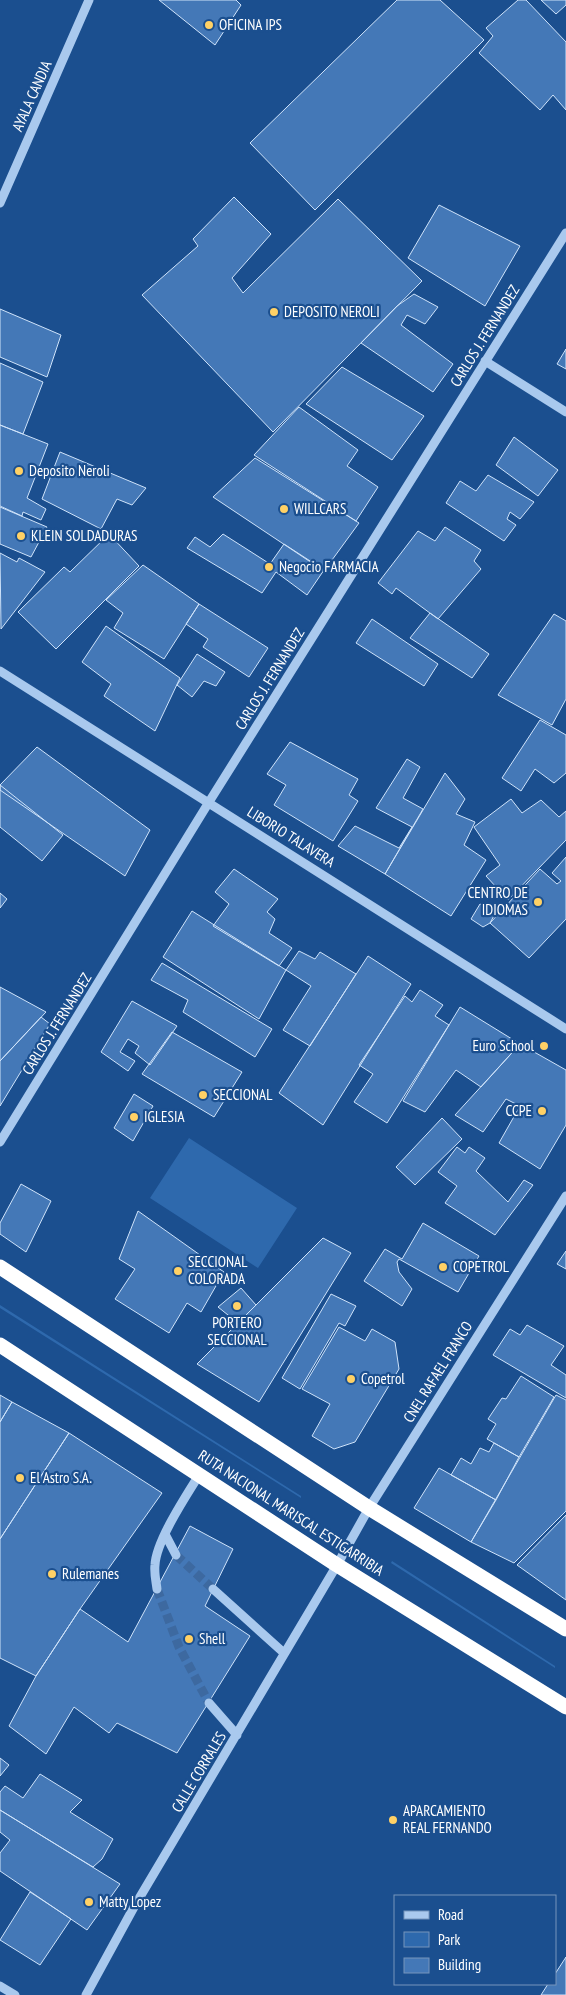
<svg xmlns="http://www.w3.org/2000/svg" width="566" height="1995" viewBox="0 0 566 1995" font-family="'PT Sans Narrow',sans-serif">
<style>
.green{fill:#2e69ad}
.building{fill:#4478b7;stroke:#cfe3fa}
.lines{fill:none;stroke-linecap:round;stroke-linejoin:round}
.minor-tunnel{stroke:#3d69a0;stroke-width:9;stroke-dasharray:9 4.5;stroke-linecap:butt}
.minor{stroke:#a9c9ee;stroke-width:9}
.highway{stroke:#fff;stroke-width:15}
.poi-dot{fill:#ffd166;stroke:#1b4f8f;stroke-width:2}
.labels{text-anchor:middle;stroke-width:4.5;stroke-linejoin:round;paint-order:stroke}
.poi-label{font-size:15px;fill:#fff;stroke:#1b4f8f;text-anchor:start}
.street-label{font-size:15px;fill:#fff;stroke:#1b4f8f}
</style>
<rect width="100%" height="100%" fill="#1b4f8f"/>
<!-- green -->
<path class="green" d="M189,1138L297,1208L258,1268L150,1198Z
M0,1305L301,1496V1498L0,1308Z
M392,1561L555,1666V1668L391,1563Z"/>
<!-- building -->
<path class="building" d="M159,0H236L241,5L215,45Z
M397,0H440L484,40L315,210L250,143Z
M518,0H526L566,42V110L553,95L540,110L479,53L493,36L486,28Z
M541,0H566V5L556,14Z
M234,197L271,234L232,278L243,293L338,199L422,281L273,432L142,295L198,246L193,239Z
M439,205L520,246L485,306L408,258Z
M414,294L438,307L425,324L407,315L401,325L453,364L433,392L361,343L397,306Z
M0,309L61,335L47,377L0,357Z
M566,349V369L557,364Z
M0,363L43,382L23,434L0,425Z
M342,367L424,416L392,460L306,404Z
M299,407L358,450L347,466L378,487L356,521L254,455Z
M0,425L48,444L27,498L46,509L41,520L23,512L22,516L0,506Z
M514,437L558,470L538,496L496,465Z
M60,452L146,488L132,505L117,499L101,529L42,499Z
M255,458L359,523L324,571L213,497Z
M488,475L534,502L520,519L510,512L507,519L516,525L504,541L446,503L460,481L476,491Z
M0,507L47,527L31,557L0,544Z
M445,527L481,550L474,561L481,569L438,619L396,588L392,594L378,583L418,531L435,541Z
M109,534L139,566L56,649L18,612L64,567L70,572Z
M223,534L270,564L284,544L324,570L307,595L276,572L262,593L187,548L195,537L210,547Z
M0,553L17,562L19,558L45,572L1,629Z
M143,565L199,604L164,659L114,628L123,613L106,600Z
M199,604L268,648L249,677L203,647L208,639L186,624Z
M430,613L489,654L472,678L410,638Z
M554,614L566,621V699L552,725L498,695Z
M372,619L438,664L424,686L356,643Z
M106,626L180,678L155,731L104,696L111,684L82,662Z
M197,654L225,672L216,686L204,681L192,697L177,685Z
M540,720L566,735V773L554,783L535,769L521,791L502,778Z
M290,742L358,779L349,795L358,801L333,841L274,805L286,785L267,774Z
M37,747L150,830L125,876L0,790V785Z
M407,759L420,767L403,798L423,809L385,874L338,846L355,826L399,848L412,827L376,808Z
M445,773L465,799L456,814L475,822L464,845L486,860L451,916L385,874Z
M0,785L63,835L42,861L0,827Z
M511,799L522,813L541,800L559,817L566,811V840L508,900L486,876L500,865L474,827Z
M566,857V919L529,958L490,923L540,869L557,884L561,881L552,873Z
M234,869L278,899L267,912L275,919L269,933L292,948L279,966L213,926L229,904L215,892Z
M0,893L7,899L0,908Z
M480,904L496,912L490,923L483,927L471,919Z
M192,911L286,970L259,1019L163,957Z
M299,951L315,959L320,952L356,974L310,1046L283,1030L311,986L286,970Z
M368,956L411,984L323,1125L279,1093Z
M162,963L272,1029L255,1057L183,1012L188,1000L151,980Z
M0,987L46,1012L0,1061Z
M420,990L443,1005L435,1016L449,1025L387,1123L354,1102L373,1074L359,1065L405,996L412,1002Z
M132,1001L177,1026L150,1065L135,1053L139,1046L128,1039L120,1052L135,1061L128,1071L101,1052Z
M460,1007L520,1044L481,1087L456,1070L425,1112L403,1101Z
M41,1017L50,1024L0,1106V1061Z
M172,1032L242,1072L214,1117L142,1074Z
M520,1044L566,1070V1125L540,1169L499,1143L520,1106L506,1099L483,1132L455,1115Z
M134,1094L153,1106L133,1141L114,1128Z
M442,1118L462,1139L415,1185L396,1167Z
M457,1147L465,1153L469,1147L485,1158L476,1171L508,1202L524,1180L533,1185L495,1235L445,1203L457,1186L438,1172Z
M21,1184L51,1201L26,1252L0,1234V1223Z
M138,1211L224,1272L201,1312L187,1303L169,1333L115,1299L135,1269L119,1259Z
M423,1223L479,1256L458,1292L399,1259L397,1262L399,1272L412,1289L402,1306L364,1281L385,1249L402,1259Z
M323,1238L351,1253L259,1402L197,1364Z
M566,1251V1269L557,1264Z
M241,1288L256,1305L238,1323L218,1307Z
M331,1294L356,1306L345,1326L339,1323L300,1389L282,1378Z
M527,1325L564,1346L551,1365L566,1375V1398L493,1355L510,1329L520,1335Z
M339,1327L365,1341L372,1329L395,1342L399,1369L355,1442L334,1449L312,1436L330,1404L302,1389Z
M521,1376L554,1397L519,1457L487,1439L496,1424L488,1419L502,1398L506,1399Z
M0,1395L12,1402L0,1422Z
M556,1395L566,1400V1511L514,1563L471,1542Z
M12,1402L69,1433L0,1539V1422Z
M69,1433L162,1493L80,1609L36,1676L0,1658V1539Z
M494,1443L519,1457L496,1500L451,1475L461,1458L471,1464L480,1448L489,1452Z
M439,1468L496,1500L471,1542L414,1508Z
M566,1515V1600L517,1565Z
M190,1526L233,1549L205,1606L250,1636L177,1753L117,1723L109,1733L74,1707L46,1754L9,1726L36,1676L80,1609L128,1642Z
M0,1758L9,1765L0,1776Z
M40,1774L82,1800L70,1812L113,1839L102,1859L93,1867L0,1810V1792L5,1786L23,1798Z
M0,1810L120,1884L87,1930L0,1871V1853L10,1840L0,1832Z
M30,1892L71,1919L40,1965L0,1940Z
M566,1957V1995H541L548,1984H555V1974Z"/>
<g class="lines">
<!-- minor-tunnel -->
<path class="minor-tunnel" d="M176,1555L213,1589
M157,1589L179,1647L209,1703"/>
<!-- minor -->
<path class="minor" d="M0,203L89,0
M485,361L566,412
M0,671L566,1029
M0,1142L209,802L566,233
M165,1534L176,1555
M157,1589C156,1581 154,1573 155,1565C156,1541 186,1496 199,1475
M213,1589L284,1653
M209,1703L237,1735
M0,1986L15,1995
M86,1995L134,1907L337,1565L369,1508L566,1196"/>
<!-- highway -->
<path class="highway" d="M0,1267L369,1508L566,1629
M0,1345L337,1565L566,1707"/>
</g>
<!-- markers -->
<g class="poi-dot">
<circle cx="209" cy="25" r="5"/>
<circle cx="274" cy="312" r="5"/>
<circle cx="19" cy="471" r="5"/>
<circle cx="284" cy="509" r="5"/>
<circle cx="21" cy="536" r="5"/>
<circle cx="269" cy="567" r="5"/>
<circle cx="538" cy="902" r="5"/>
<circle cx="544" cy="1046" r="5"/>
<circle cx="203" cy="1095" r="5"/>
<circle cx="542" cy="1111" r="5"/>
<circle cx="134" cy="1117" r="5"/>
<circle cx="443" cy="1267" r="5"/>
<circle cx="178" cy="1271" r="5"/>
<circle cx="237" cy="1306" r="5"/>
<circle cx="351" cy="1379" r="5"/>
<circle cx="20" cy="1478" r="5"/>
<circle cx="52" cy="1574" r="5"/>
<circle cx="189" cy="1639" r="5"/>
<circle cx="393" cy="1820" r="5"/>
<circle cx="89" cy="1902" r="5"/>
</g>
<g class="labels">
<!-- poi labels -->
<g class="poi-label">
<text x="219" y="30">OFICINA IPS</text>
<text x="284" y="317">DEPOSITO NEROLI</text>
<text x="29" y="476">Deposito Neroli</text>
<text x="294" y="514">WILLCARS</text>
<text x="31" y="541">KLEIN SOLDADURAS</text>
<text x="279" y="572">Negocio FARMACIA</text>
<text x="528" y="898" text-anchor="end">CENTRO DE<tspan x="528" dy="17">IDIOMAS</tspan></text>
<text x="534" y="1051" text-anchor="end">Euro School</text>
<text x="213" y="1100">SECCIONAL</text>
<text x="532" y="1116" text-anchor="end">CCPE</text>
<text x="144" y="1122">IGLESIA</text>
<text x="188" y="1267">SECCIONAL<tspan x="188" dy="17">COLORADA</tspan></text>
<text x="453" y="1272">COPETROL</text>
<text x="237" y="1328" text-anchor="middle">PORTERO<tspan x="237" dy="17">SECCIONAL</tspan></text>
<text x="361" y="1384">Copetrol</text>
<text x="30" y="1483">El Astro S.A.</text>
<text x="62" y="1579">Rulemanes</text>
<text x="199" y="1644">Shell</text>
<text x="403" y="1816">APARCAMIENTO<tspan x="403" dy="17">REAL FERNANDO</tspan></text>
<text x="99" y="1907">Matty Lopez</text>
</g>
<!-- street labels -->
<g class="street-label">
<text transform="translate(32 96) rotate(-66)" y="5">AYALA CANDIA</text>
<text transform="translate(485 336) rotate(-58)" y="5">CARLOS J. FERNANDEZ</text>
<text transform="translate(270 679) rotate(-58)" y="5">CARLOS J. FERNANDEZ</text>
<text transform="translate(291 837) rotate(32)" y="5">LIBORIO TALAVERA</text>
<text transform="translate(57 1024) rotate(-58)" y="5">CARLOS J. FERNANDEZ</text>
<text transform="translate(438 1372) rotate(-58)" y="5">CNEL RAFAEL FRANCO</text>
<text transform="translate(291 1513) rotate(33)" y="5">RUTA NACIONAL MARISCAL ESTIGARRIBIA</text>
<text transform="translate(199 1772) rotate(-59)" y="5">CALLE CORRALES</text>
</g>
</g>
<!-- legend -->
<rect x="394" y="1895" width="162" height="90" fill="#1b4f8f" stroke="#7695bc"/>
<rect x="404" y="1911" width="25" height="8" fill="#a9c9ee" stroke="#7695bc"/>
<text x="438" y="1920" font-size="15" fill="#ffffff">Road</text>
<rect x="404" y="1932" width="25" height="15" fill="#2e69ad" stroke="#7695bc"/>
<text x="438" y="1945" font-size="15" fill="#ffffff">Park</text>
<rect x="404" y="1958" width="25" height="15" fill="#4478b7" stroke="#7695bc"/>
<text x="438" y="1970" font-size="15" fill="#ffffff">Building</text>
</svg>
